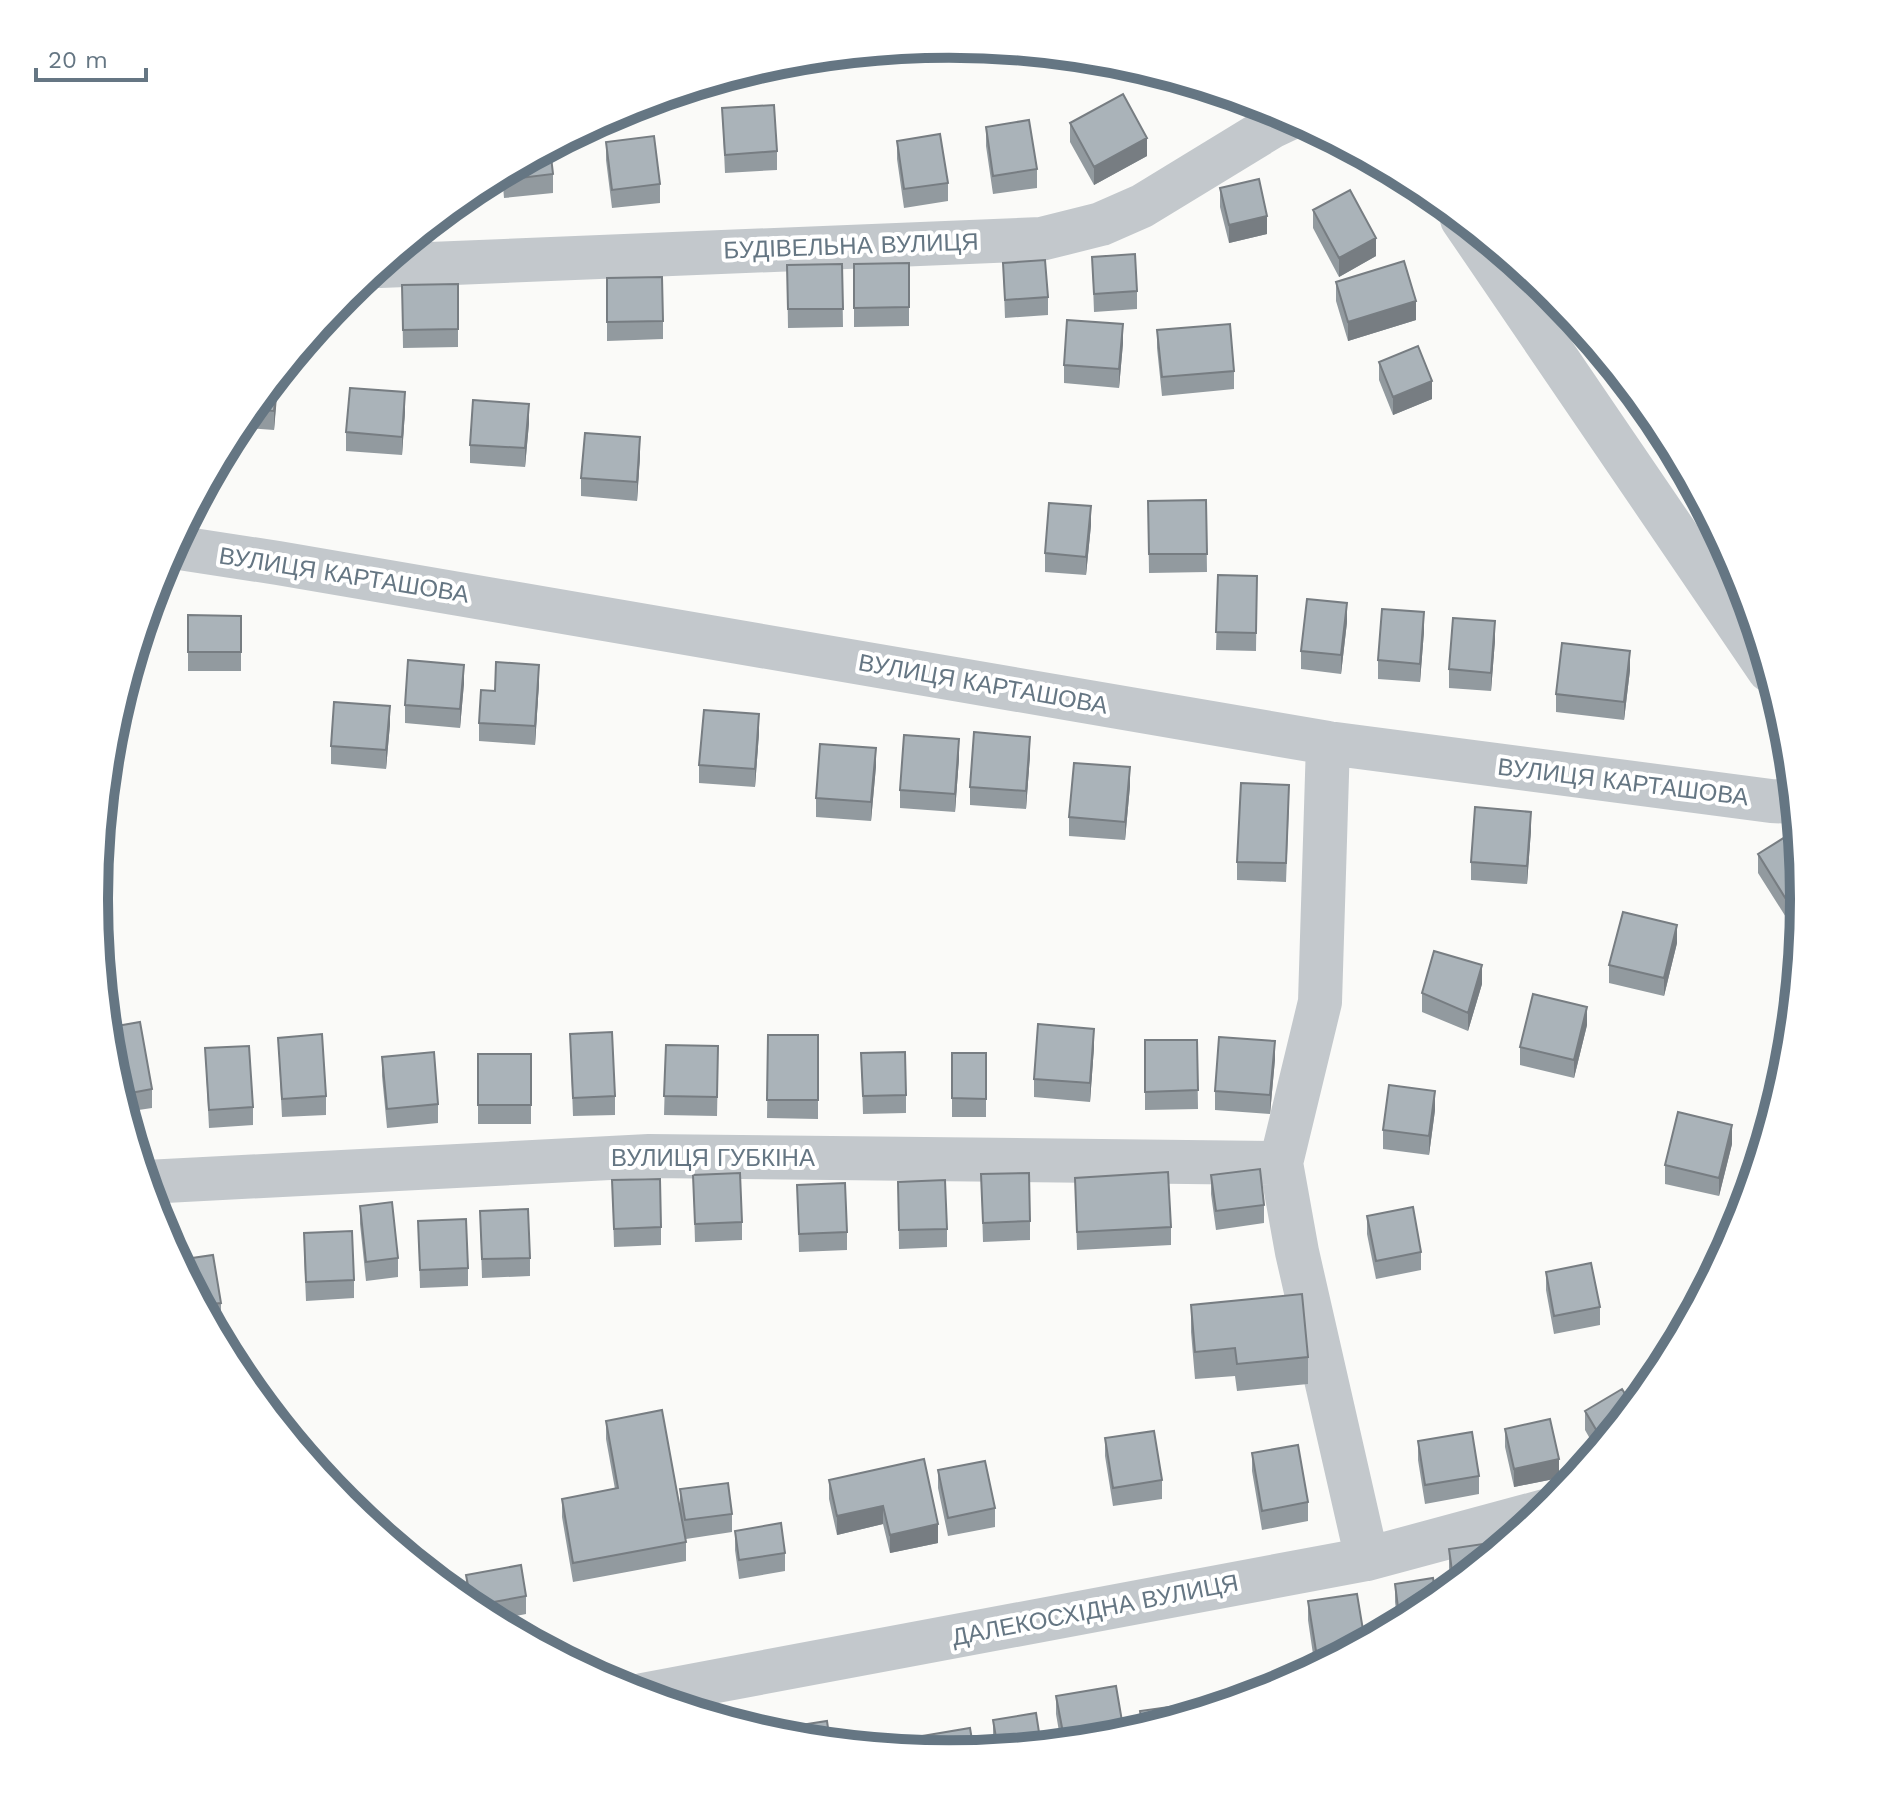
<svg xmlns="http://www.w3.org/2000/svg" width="1899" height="1798" viewBox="0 0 1899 1798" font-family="'Work Sans',sans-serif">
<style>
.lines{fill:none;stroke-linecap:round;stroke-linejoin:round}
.minor{stroke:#c3c8cc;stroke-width:44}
.wall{fill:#929a9f}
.shaded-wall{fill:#777d82}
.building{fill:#aab3b9;stroke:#777d82;stroke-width:2}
.labels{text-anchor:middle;stroke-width:8;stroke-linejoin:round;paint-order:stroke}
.street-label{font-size:24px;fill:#657683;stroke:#fff}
.rim{fill:none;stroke:#657683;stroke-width:10}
</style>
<rect width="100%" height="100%" fill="#fafaf8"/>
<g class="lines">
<!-- minor -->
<path class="minor" d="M1462,219L1769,670
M380,266L1041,239L1101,224L1142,206L1273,126L1292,117
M173,547L278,563L1328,743L1771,801L1795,802
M1328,743L1320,1002L1281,1163L1297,1252L1367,1559
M146,1182L649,1156L1281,1163
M642,1695L1367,1559L1545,1511"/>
</g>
<!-- wall -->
<path class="wall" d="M722,108L777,151V170L725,173Z
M1070,123L1147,156L1094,185L1070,142Z
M986,127L1037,169V188L993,194L986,146Z
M897,141L948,183V201L904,208L897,159Z
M606,142L660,184V203L612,208L606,160Z
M550,148L553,174V193L504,198L502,174Z
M477,187V195L465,196L475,188Z
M1220,188L1267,234L1229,243L1220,207Z
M1313,210L1376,256L1339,277L1313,228Z
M1092,257L1137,291V309L1094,312Z
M909,263V326L854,327V264Z
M1003,263L1048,297V315L1005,318Z
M842,264L843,327L788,328L787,265Z
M607,278L663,321V339L607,341Z
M1336,282L1416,320L1348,341L1336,301Z
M458,284V347L403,348L402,285Z
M1157,330L1234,371V389L1162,396L1157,348Z
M1123,343L1119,388L1064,383V365Z
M1379,362L1432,399L1393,415L1379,380Z
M278,376L274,430L237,427L239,424Z
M405,411L402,455L346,451V432Z
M529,423L525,467L470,463V445Z
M640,456L637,501L581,496V478Z
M1206,500L1207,572L1149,573L1148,501Z
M1091,525L1086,575L1045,572V553Z
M1218,575L1257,576L1256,651L1216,650Z
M188,615L241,616V671H188Z
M1347,622L1341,674L1301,669V651Z
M1424,631L1420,682L1378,679V660Z
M1495,640L1491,691L1449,688V669Z
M1630,670L1624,720L1556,712V694Z
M464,683L460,728L405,723V705Z
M539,683L535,745L479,741V723L495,691Z
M390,724L386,769L331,764V746Z
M759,733L755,787L699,783V765Z
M1030,755L1026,809L970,805V787Z
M959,758L955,812L900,808V790Z
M876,766L871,821L816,817V798Z
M1130,786L1125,840L1069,836V817Z
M1289,803L1286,882L1237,880V862Z
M1531,830L1527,884L1471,880V862Z
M1790,834L1789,922L1758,873V854Z
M1677,943L1664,996L1609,983V965Z
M1482,984L1468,1031L1422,1012V993Z
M1587,1025L1574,1078L1520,1065V1047Z
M111,1027L152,1089V1108L125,1112L111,1065L112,1052Z
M570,1034L615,1096V1115L573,1116Z
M768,1035H818V1119L767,1118Z
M278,1038L326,1096V1115L282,1117Z
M1145,1040H1197L1198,1109L1145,1110Z
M666,1045L718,1065L717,1116L664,1115Z
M1094,1047L1090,1102L1034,1097V1079Z
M205,1048L253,1107V1125L209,1128Z
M861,1053L906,1095V1113L863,1114Z
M952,1053H986V1117H952Z
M478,1054H531V1124H478Z
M382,1057L438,1104V1123L387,1128L382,1076Z
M1275,1059L1270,1114L1215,1110V1091Z
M1788,1066L1777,1102L1768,1099V1081Z
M1435,1110L1429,1155L1383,1149V1130Z
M1732,1144L1719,1196L1665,1184V1165Z
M981,1174L1030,1221V1240L983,1242Z
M693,1175L742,1222V1240L695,1242Z
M1211,1175L1264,1205V1223L1216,1230L1211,1194Z
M1075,1178L1171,1227V1245L1077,1250Z
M612,1180L661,1227V1245L614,1247Z
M898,1182L947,1229V1247L899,1249Z
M797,1185L847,1232V1250L799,1252Z
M360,1206L398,1258V1277L366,1281L360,1224Z
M480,1211L530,1258V1276L482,1278Z
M1367,1216L1421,1252V1270L1376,1279L1367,1234Z
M418,1221L468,1268V1286L420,1288Z
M304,1252L354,1280V1298L306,1301Z
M178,1260L221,1303V1321L211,1323Z
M1546,1272L1600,1307V1325L1554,1334L1546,1290Z
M1191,1305L1308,1357V1384L1237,1391L1235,1376L1195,1379L1191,1332Z
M1633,1407L1597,1451L1585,1430V1411Z
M606,1421L680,1508V1489L732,1514V1532L686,1539V1561L573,1582L562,1517V1499L615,1489L606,1439Z
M1505,1429L1559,1478L1514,1487L1505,1447Z
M1105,1438L1162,1480V1499L1113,1506L1105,1456Z
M1418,1441L1479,1476V1494L1425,1504L1418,1460Z
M1252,1453L1308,1502V1521L1262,1530L1252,1471Z
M924,1459L938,1543L890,1553L883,1524L837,1535L829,1499V1480Z
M938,1470L995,1508V1527L948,1536L938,1488Z
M735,1531L785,1553V1571L739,1579L735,1550Z
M1510,1540L1452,1587L1449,1568V1549Z
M466,1575L526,1596V1614L494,1620L474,1610L468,1605L466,1593Z
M1395,1584L1424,1610L1398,1624L1395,1602Z
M1308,1601L1365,1642L1315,1668L1308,1620Z
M1056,1696L1123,1727V1735L1116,1738L1061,1743L1056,1714Z
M993,1720L1041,1745L995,1750L993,1738Z"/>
<!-- shaded-wall -->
<path class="shaded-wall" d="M1147,138V156L1094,185V167Z
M1267,216V234L1229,243V225Z
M1376,238V256L1339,277V258Z
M1416,301V320L1348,341V322Z
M1123,324V343L1119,388V369Z
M278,376V386L274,430V411Z
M1432,381V399L1393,415V397Z
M405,392V411L402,455V437Z
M529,404V423L525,467V448Z
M640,437V456L637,501V482Z
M1091,506V525L1086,575V557Z
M1347,603V622L1341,674V655Z
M1424,612V631L1420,682V664Z
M1495,621V640L1491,691V673Z
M1630,651V670L1624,720V702Z
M464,665V683L460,728V709Z
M539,665V683L535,745V726Z
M390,706V724L386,769V750Z
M759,714V733L755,787V769Z
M1030,737V755L1026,809V791Z
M959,739V758L955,812V794Z
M876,748V766L871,821V802Z
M1130,767V786L1125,840V822Z
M1531,812V830L1527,884V866Z
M111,837V855L98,859L100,840Z
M1804,894L1803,913L1789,922V904Z
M1677,925V943L1664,996V978Z
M1482,965V984L1468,1031V1013Z
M1587,1007V1025L1574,1078V1060Z
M1094,1029V1047L1090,1102V1083Z
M1275,1041V1059L1270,1114V1095Z
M1435,1091V1110L1429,1155V1136Z
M1732,1125V1144L1719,1196V1178Z
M1559,1459V1478L1514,1487V1469Z
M883,1506V1524L837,1535V1516Z
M938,1524V1543L890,1553V1535Z"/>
<!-- building -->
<path class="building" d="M1123,94L1147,138L1094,167L1070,123Z
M774,105L777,151L725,155L722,108Z
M1029,120L1037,169L993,176L986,127Z
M940,134L948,183L904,189L897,141Z
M654,136L660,184L612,190L606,142Z
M550,148L553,174L504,180V173Z
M1259,179L1267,216L1229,225L1220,188Z
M1350,190L1376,238L1339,258L1313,210Z
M1135,254L1137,291L1094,294L1092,257Z
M1045,260L1048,297L1005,300L1003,263Z
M1404,261L1416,301L1348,322L1336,282Z
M909,263V307L854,308V264Z
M842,264L843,309H788L787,265Z
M662,277L663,321L607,322V278Z
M458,284V329L403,330L402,285Z
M1067,320L1123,324L1119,369L1064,365Z
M1230,324L1234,371L1162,377L1157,330Z
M1418,346L1432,381L1393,397L1379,362Z
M277,377L274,411L251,409Z
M350,388L405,392L402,437L346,432Z
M473,400L529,404L525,448L470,445Z
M585,433L640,437L637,482L581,478Z
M1206,500L1207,554H1149L1148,501Z
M1049,503L1091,506L1086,557L1045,553Z
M1218,575L1257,576L1256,633L1216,632Z
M1307,599L1347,603L1341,655L1301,651Z
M1382,609L1424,612L1420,664L1378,660Z
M188,615L241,616V652H188Z
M1453,618L1495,621L1491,673L1449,669Z
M1562,643L1630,651L1624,702L1556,694Z
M408,660L464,665L460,709L405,705Z
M496,662L539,665L535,726L479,723L481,690L495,691Z
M334,702L390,706L386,750L331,746Z
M704,710L759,714L755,769L699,765Z
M974,732L1030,737L1026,791L970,787Z
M904,735L959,739L955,794L900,790Z
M820,744L876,748L871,802L816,798Z
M1074,763L1130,767L1125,822L1069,817Z
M1241,783L1289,785L1286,863L1237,862Z
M1475,807L1531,812L1527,866L1471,862Z
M103,812L111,837L100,840Z
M1790,834L1800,850L1804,894L1789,904L1758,854Z
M1623,912L1677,925L1664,978L1609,965Z
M1434,951L1482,965L1468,1013L1422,993Z
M1533,994L1587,1007L1574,1060L1520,1047Z
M140,1022L152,1089L120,1095L111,1065L110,1053L116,1051L111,1027Z
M1038,1024L1094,1029L1090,1083L1034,1079Z
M1781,1028L1792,1031L1788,1066L1782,1085L1768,1081Z
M612,1032L615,1096L573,1098L570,1034Z
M322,1034L326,1096L282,1099L278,1038Z
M768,1035H818V1100H767Z
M1219,1037L1275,1041L1270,1095L1215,1091Z
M1145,1040H1197L1198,1090L1145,1092Z
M666,1045L718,1046L717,1097L664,1096Z
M249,1046L253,1107L209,1110L205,1048Z
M434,1052L438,1104L387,1109L382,1057Z
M905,1052L906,1095L863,1096L861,1053Z
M952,1053H986V1099L952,1098Z
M478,1054H531V1105H478Z
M1389,1085L1435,1091L1429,1136L1383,1130Z
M1678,1112L1732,1125L1719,1178L1665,1165Z
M1260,1169L1264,1205L1216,1211L1211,1175Z
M1168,1172L1171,1227L1077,1232L1075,1178Z
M740,1173L742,1222L695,1224L693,1175Z
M1029,1173L1030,1221L983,1223L981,1174Z
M660,1179L661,1227L614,1229L612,1180Z
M945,1180L947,1229L899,1230L898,1182Z
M845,1183L847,1232L799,1234L797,1185Z
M392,1202L398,1258L366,1262L360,1206Z
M1413,1207L1421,1252L1376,1261L1367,1216Z
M528,1209L530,1258L482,1259L480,1211Z
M466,1219L468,1268L420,1270L418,1221Z
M352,1231L354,1280L306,1282L304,1233Z
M213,1255L221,1303L202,1305L178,1260Z
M1591,1263L1600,1307L1554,1316L1546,1272Z
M1710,1282L1705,1291L1702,1287Z
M1302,1294L1308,1357L1237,1364L1235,1348L1195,1352L1191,1305Z
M1622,1389L1633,1407L1604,1443L1585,1411Z
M662,1410L686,1542L573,1563L562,1499L618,1488L606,1421Z
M1550,1419L1559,1459L1514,1469L1505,1429Z
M1154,1431L1162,1480L1113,1488L1105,1438Z
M1472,1432L1479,1476L1425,1485L1418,1441Z
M1298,1445L1308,1502L1262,1511L1252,1453Z
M924,1459L938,1524L890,1535L883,1506L837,1516L829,1480Z
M985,1461L995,1508L948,1518L938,1470Z
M728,1483L732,1514L685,1520L680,1489Z
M781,1523L785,1553L739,1560L735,1531Z
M1510,1540L1454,1586L1449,1549Z
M521,1565L526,1596L472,1606L466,1575Z
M1433,1578L1437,1600L1424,1610L1400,1623L1395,1584Z
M1357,1594L1365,1642L1360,1644L1316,1651L1308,1601Z
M1116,1686L1123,1727L1064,1738L1056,1696Z
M1184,1705L1185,1717L1143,1729L1140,1711Z
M1036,1713L1041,1745L998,1749L993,1720Z
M827,1721L830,1742L782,1737L776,1736L775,1729Z
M970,1728L974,1752L949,1754L913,1750L910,1738Z"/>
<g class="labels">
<!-- street labels -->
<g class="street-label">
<text transform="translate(851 246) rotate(-2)" y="8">БУДІВЕЛЬНА ВУЛИЦЯ</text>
<text transform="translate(344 575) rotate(9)" y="8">ВУЛИЦЯ КАРТАШОВА</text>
<text transform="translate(983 684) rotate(10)" y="8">ВУЛИЦЯ КАРТАШОВА</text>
<text transform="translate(1623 782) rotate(7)" y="8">ВУЛИЦЯ КАРТАШОВА</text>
<text x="713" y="1166">ВУЛИЦЯ ГУБКІНА</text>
<text transform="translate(1095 1610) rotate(-11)" y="8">ДАЛЕКОСХІДНА ВУЛИЦЯ</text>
</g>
</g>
<!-- crop -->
<path d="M0 0H1899V1798H0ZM108 899a841 841 0 1 1 1682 0a841 841 0 1 1-1682 0Z" fill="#fff" fill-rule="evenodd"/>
<path class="rim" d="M108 899a841 841 0 1 1 1682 0a841 841 0 1 1-1682 0Z"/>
<!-- scale -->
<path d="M36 68v12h110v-12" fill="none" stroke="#657683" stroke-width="4"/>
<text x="48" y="68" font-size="24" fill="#657683" stroke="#ffffff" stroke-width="6" paint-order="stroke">20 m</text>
</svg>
